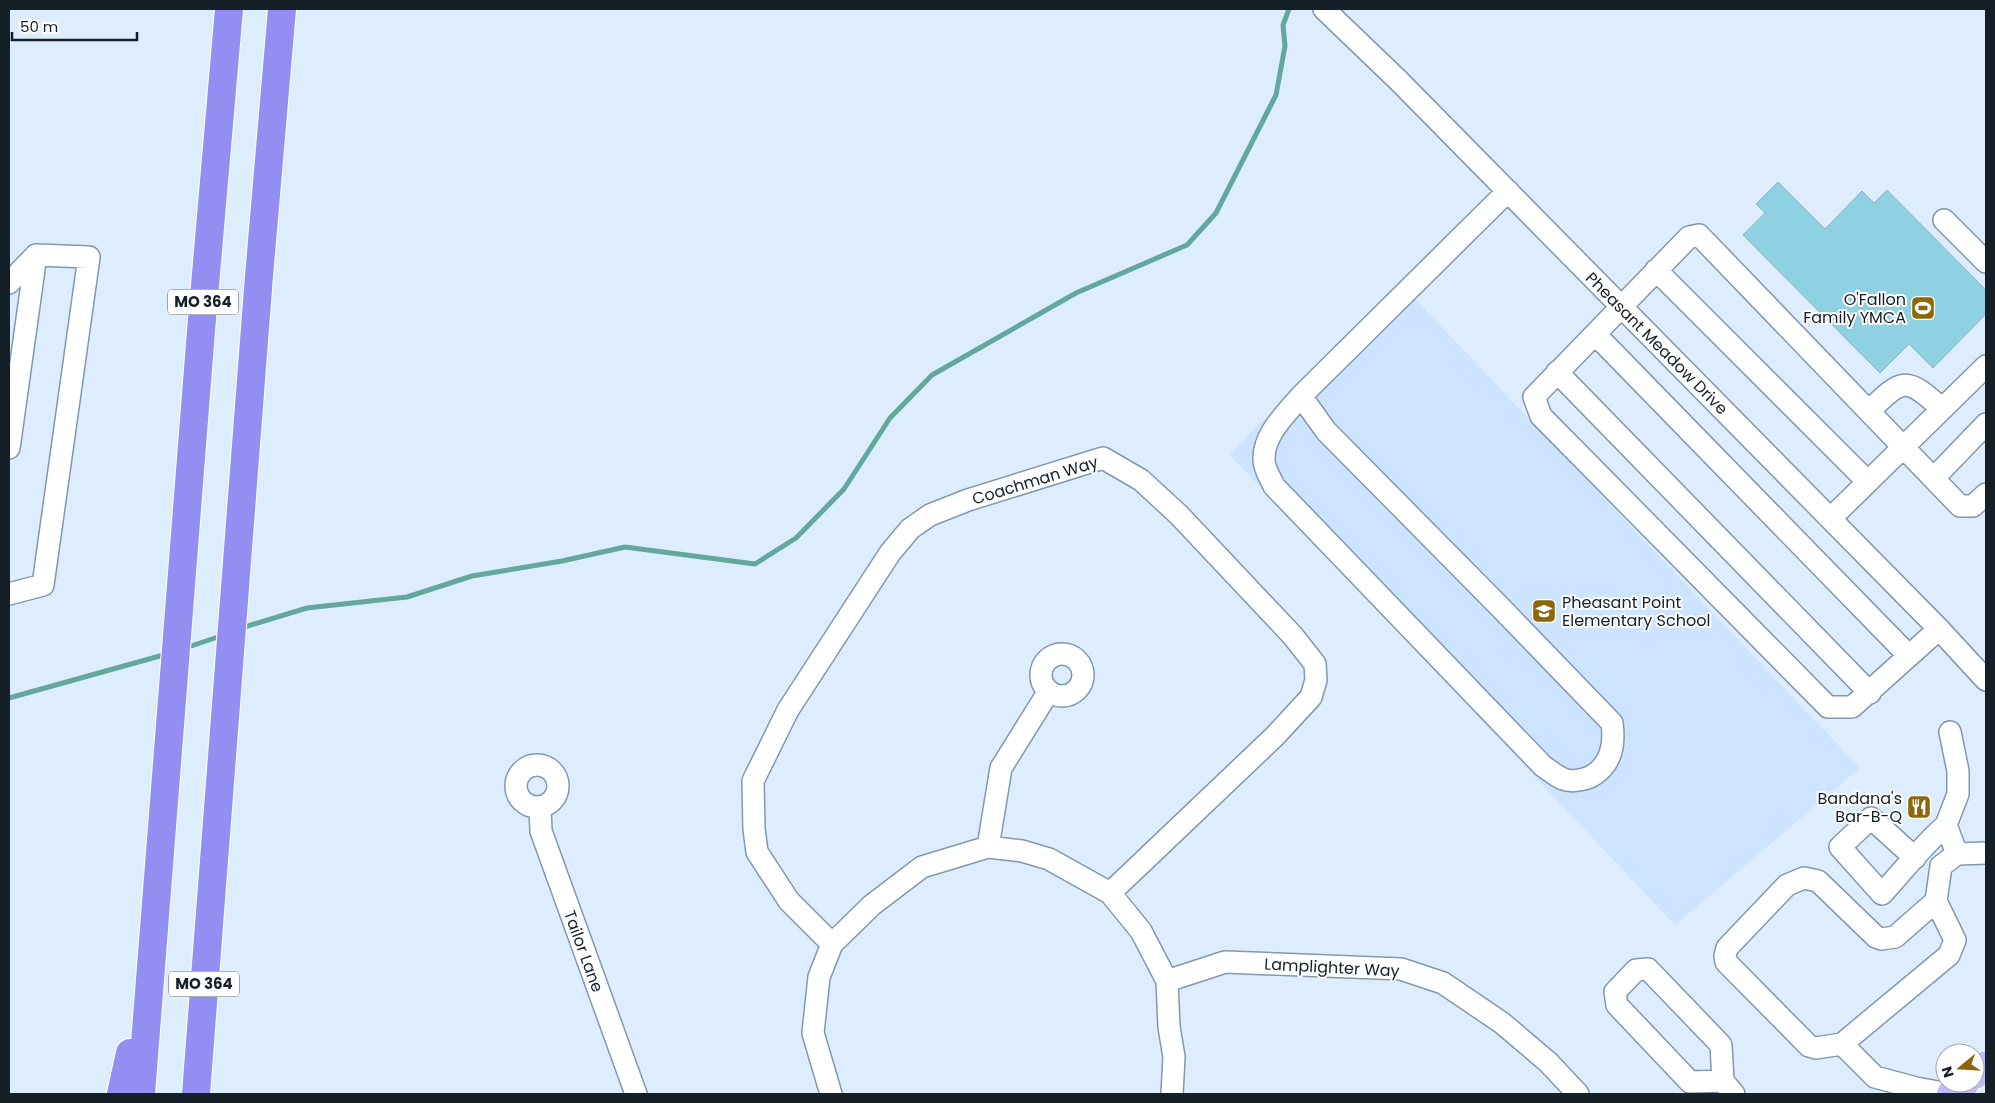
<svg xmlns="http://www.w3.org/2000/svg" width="1995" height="1103" viewBox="0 0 1995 1103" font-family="Poppins,sans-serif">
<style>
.built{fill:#cce4ff}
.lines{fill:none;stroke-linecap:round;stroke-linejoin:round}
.stream{stroke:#63a89d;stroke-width:5}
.building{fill:#8ed1e3;stroke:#8cb4c0}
.minor-casing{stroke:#8098b1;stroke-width:24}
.major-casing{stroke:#fff;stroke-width:30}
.highway-casing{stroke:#fff;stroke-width:30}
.minor{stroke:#fff;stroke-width:21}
.major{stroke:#bebbf7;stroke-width:28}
.highway{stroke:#938ef1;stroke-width:28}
.labels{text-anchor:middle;stroke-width:4;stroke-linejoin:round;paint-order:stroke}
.shield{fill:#fff;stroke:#5b6268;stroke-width:1}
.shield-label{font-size:15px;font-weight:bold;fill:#151f28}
.poi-label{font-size:16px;fill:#151f28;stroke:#fff;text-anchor:end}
.street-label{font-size:16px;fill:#151f28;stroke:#fff}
</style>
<rect width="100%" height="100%" fill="#deedfe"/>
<!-- built -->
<path class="built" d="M1400,283L1860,768L1675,925L1229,454Z"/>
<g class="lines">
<!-- stream -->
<path class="stream" d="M241,628L307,608L407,597L472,576L562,561L625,547L755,564L796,538L844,489L890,418L932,375L1076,293L1187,245L1216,213L1276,95L1285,46L1283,25L1289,9
M185,648L224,635
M9,698L167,654"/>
</g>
<!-- building -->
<path class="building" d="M1778,182L1825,229L1862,191L1874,203L1887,190L1986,290V314L1933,368L1909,344L1880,373L1743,235L1765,213L1756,204Z"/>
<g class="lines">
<defs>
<path id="minor" d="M1324,9L1398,80L1939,629L1986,680
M1944,220L1986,262
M1656,270L1868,482
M9,283L36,255L89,257L43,585L9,594
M1595,334L1909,656
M1557,372L1870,693
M1301,396L1326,431L1500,607L1612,723C1615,745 1611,766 1590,777C1582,780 1571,782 1563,779C1556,776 1549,770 1543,766L1274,486C1271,479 1264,469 1264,460C1263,435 1285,415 1301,396L1508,191
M1869,411C1903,378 1906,376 1942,409
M9,448L36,255
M1934,478L1986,424
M1831,518L1986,366
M1939,629L1852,707H1828L1541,416L1534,397L1689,237L1699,235L1960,506H1973L1986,494
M1041 675a21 21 0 1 1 42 0a21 21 0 1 1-42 0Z
M516 786a21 21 0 1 1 42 0a21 21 0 1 1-42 0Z
M540,807L541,831L636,1094
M1946,825L1958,794V771L1950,732
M988,847L1001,768L1049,691
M1957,854L1986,853
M1915,858L1871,818L1840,847L1882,894C1903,871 1923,845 1946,825L1957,854L1941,866L1936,901L1895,937L1882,939L1876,937L1818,881L1804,878L1787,885L1727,948L1725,956L1726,962L1809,1046L1816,1048L1842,1044L1949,955L1955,940L1936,901
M832,944L789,901L757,852L754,829L753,781L788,710L890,553L910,529L930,515L968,500L1103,458L1141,480L1179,515L1293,636L1315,664L1316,680L1311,697L1275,736L1110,893
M1167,981L1225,962L1401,969L1443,983L1502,1023L1548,1062L1578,1094
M1842,1044L1875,1077L1916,1088L1949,1094
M1723,1081L1690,1082L1617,1005L1615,992L1636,970L1648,969L1721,1045L1723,1081L1734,1094
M831,1094L813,1033L819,977L832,944L872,905L922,867L988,847L1022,851L1049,859L1110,893L1141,931L1167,981L1169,1027L1174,1057L1172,1094"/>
<path id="major" d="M1975,1075L1986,1065
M1951,1094L1965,1083"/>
<path id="highway" d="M121,1094L130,1053
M141,1094L201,331L229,9
M196,1094L259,276L282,9"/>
</defs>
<!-- minor casing -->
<use href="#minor" class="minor-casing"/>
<!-- major casing -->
<use href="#major" class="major-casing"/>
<!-- highway casing -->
<use href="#highway" class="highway-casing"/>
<!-- minor -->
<use href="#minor" class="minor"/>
<!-- major -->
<use href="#major" class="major"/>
<!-- highway -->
<use href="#highway" class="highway"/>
</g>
<!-- icons -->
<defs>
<symbol id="stadium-square" viewBox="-11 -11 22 22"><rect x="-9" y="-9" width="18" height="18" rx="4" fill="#8e670b" stroke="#fff"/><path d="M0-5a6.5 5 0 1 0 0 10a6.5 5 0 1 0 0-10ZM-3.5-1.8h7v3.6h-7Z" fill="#fff"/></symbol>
<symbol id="school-square" viewBox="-11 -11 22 22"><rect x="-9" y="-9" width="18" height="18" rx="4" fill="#8e670b" stroke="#fff"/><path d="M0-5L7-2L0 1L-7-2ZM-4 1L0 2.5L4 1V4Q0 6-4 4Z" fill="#fff"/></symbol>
<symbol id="restaurant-square" viewBox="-11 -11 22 22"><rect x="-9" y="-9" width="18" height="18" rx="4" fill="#8e670b" stroke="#fff"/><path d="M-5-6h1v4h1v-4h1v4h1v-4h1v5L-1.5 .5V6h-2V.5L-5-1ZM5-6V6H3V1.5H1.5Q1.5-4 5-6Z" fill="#fff"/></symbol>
</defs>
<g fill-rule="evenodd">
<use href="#stadium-square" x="1909" y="294" width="28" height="28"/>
<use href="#school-square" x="1530" y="597" width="28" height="28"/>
<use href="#restaurant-square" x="1905" y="793" width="28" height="28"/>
</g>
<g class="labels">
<!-- shield labels -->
<g class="shield">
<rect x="168" y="289.5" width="70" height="25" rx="4"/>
<rect x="169" y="971.5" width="70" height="25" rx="4"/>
</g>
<g class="shield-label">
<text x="203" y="307">MO 364</text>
<text x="204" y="989">MO 364</text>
</g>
<!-- poi labels -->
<g class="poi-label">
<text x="1906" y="305">O'Fallon<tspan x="1906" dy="18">Family YMCA</tspan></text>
<text x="1562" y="608" text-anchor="start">Pheasant Point<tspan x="1562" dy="18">Elementary School</tspan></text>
<text x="1902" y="804">Bandana's<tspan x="1902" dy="18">Bar-B-Q</tspan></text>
</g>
<!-- street labels -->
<g class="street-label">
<text transform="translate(1657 343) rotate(45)" y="6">Pheasant Meadow Drive</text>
<text transform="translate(1035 480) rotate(-17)" y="6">Coachman Way</text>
<text transform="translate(584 951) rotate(70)" y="6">Tailor Lane</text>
<text transform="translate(1332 967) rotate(3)" y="6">Lamplighter Way</text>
</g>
</g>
<!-- border -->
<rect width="1995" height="1103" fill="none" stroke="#151f28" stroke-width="20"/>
<!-- north arrow -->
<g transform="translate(1960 1068) rotate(252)"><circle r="24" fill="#ffffff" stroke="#a1a5a9"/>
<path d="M0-4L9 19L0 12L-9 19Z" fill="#8e670b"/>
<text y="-8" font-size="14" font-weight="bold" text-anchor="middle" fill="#151f28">N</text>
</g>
<!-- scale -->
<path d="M12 32v8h125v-8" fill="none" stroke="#151f28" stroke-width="2.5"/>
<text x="20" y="32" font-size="15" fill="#151f28" stroke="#ffffff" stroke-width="4" paint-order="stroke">50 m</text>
</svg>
